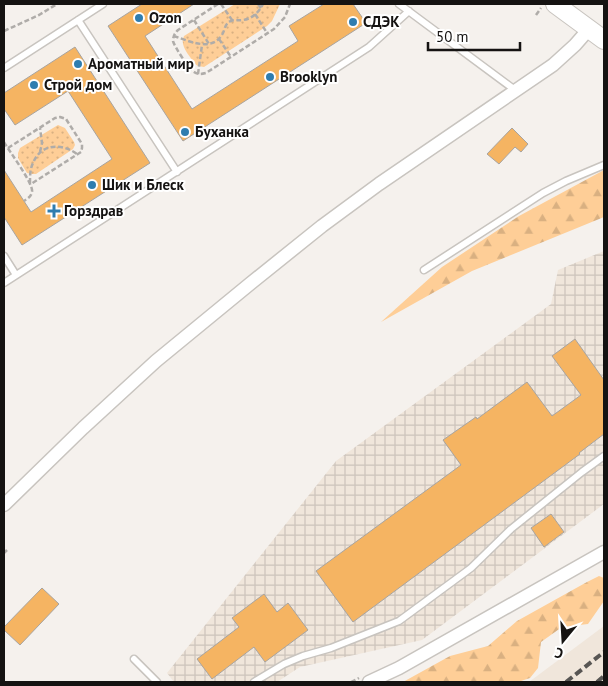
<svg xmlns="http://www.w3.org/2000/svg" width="608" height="686" viewBox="0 0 608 686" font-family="'PT Sans',sans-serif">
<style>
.built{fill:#f0e6db}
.industrial{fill:url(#industrial-grid)}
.forest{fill:url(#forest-firs)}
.park{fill:url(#park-dots)}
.building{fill:#f5b462;stroke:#a8a4a0}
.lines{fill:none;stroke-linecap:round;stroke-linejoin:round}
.service-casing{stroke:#c8c4bf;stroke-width:9}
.minor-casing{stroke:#c8c4bf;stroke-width:15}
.secondary-casing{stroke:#c8c4bf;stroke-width:20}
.path{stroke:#afaca9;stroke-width:2.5;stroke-dasharray:5 2.5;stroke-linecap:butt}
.service{stroke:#fff;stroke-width:6}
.minor{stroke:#fff;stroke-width:12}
.secondary{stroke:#fff;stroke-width:18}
.rail{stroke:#585654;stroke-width:4;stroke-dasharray:8 4;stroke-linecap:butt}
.poi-dot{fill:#2f7daf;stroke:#fff;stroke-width:2}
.labels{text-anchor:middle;stroke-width:4;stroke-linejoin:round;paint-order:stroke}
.poi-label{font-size:15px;font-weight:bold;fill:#151312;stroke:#fff;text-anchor:start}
</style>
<defs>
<pattern id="industrial-grid" width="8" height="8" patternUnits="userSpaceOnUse" patternTransform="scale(1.25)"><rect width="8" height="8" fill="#f0e6db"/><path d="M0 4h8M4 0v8" fill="none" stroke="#cdc4bb"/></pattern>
<pattern id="forest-firs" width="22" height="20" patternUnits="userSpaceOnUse" patternTransform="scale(1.25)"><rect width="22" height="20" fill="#fece97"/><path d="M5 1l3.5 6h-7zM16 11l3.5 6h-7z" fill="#d9b081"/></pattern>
<pattern id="park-dots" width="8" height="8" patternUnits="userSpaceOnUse" patternTransform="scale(1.25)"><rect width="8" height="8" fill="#fece97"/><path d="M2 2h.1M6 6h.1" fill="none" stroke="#d9b081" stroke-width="1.8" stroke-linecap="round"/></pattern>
</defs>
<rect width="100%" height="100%" fill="#f5f1ed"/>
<!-- built -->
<path class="built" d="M604,626V682H529Z"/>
<!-- industrial -->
<path class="industrial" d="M604,251V504L422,640L300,667L277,682H174L167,673L336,461L551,304L558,270Z"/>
<!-- forest -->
<path class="forest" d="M604,170V217L472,271L381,322L442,267L519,216Z
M599,576L604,578V601L588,624L562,627L541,642L538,668L530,678L518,682H403L450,656L488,646L517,621L587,582Z"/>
<!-- park -->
<path class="park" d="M235,4H280L272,21L267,26L204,67L198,66L195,64C190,56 179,46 184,36Z
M58,125L65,128L74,142L75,145L73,149L36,174H32L27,173L18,158V153L20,148Z"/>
<!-- building -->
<path class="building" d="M142,4H194L145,36L192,109L298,41L289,26L324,4H353L366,23L183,141L108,26Z
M75,47L150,163L22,245L4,217V170L31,212L112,159L68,91L15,125L4,109V93Z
M512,128L528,144L521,152L515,147L499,164L487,154Z
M575,339L604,380V434L579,453L580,454L353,622L316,571L461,465L443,440L476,417L477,419L527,382L552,416L581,395L552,356Z
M551,514L564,532L544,547L531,528Z
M42,588L59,604L20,645L4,630V627Z
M264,594L277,612L288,603L308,630L265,662L254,647L212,679L197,659L239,627L232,618Z"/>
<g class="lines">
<defs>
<path id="service" d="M399,4L515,90
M78,20L177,172
M4,68L103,4
M4,256L16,275
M424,270L543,193L566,181L604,165
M4,283L369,47L409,11
M134,659L157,682
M254,682L284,664L303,656L331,648L399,621L471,568L511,529L582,472L604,456"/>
<path id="minor" d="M4,505L83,428L156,361L251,283L322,226L379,184L553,65L575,45L589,29
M369,682L399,668L604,552"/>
<path id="secondary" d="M555,4L604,40"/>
</defs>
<!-- service casing -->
<use href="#service" class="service-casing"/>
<!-- minor casing -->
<use href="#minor" class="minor-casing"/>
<!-- secondary casing -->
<use href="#secondary" class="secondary-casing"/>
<!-- path -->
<path class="path" d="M218,4L178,30C175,33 173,36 173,41C174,46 189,69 194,72C198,75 202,74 206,73L274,29L285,17L290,4
M221,4L232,20
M258,4L261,8
M255,14L267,33
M536,15L541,8
M194,20L209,44
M4,31L39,15L57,4
M174,36C189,41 213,53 223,33C225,29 225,23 231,21C235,19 238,21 243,20C252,19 259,12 263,4
M219,39L231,57
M198,74L202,45
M4,142C9,151 34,184 32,192C31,197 27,199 24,201
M8,148L55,118L60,117L66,119L82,144V148L81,152L31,184
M40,152L42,143L40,128
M30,183C30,176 30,169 33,163C41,143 62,143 77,154
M4,553L7,550
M351,682L359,678"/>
<!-- service -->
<use href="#service" class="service"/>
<!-- minor -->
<use href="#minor" class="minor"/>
<!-- secondary -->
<use href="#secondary" class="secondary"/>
<!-- rail -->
<path class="rail" d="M566,682L604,652
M597,682L604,676"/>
</g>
<!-- markers -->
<g class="poi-dot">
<circle cx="139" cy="18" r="5"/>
<circle cx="353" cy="22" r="5"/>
<circle cx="78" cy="64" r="5"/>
<circle cx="270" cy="77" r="5"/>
<circle cx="34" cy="85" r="5"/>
<circle cx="185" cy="132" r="5"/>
<circle cx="92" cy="185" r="5"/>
<path d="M51.5 203.5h5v5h5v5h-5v5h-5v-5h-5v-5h5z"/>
</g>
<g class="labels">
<!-- poi labels -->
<g class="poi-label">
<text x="149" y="23">Ozon</text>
<text x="363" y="27">СДЭК</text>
<text x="88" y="69">Ароматный мир</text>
<text x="280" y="82">Brooklyn</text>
<text x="44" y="90">Строй дом</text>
<text x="195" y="137">Буханка</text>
<text x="102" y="190">Шик и Блеск</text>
<text x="64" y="216">Горздрав</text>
</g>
</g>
<!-- border -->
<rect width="608" height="686" fill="none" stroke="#151312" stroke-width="10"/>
<!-- north arrow -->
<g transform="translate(563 641) rotate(198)" stroke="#ffffff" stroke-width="4" paint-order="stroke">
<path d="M0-4L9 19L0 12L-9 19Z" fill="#151312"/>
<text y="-8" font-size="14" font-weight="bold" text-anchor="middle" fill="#151312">С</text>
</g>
<!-- scale -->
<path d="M428 42v8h92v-8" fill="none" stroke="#151312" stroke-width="2.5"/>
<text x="436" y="42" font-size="15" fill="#151312" stroke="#ffffff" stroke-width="4" paint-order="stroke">50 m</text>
</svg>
